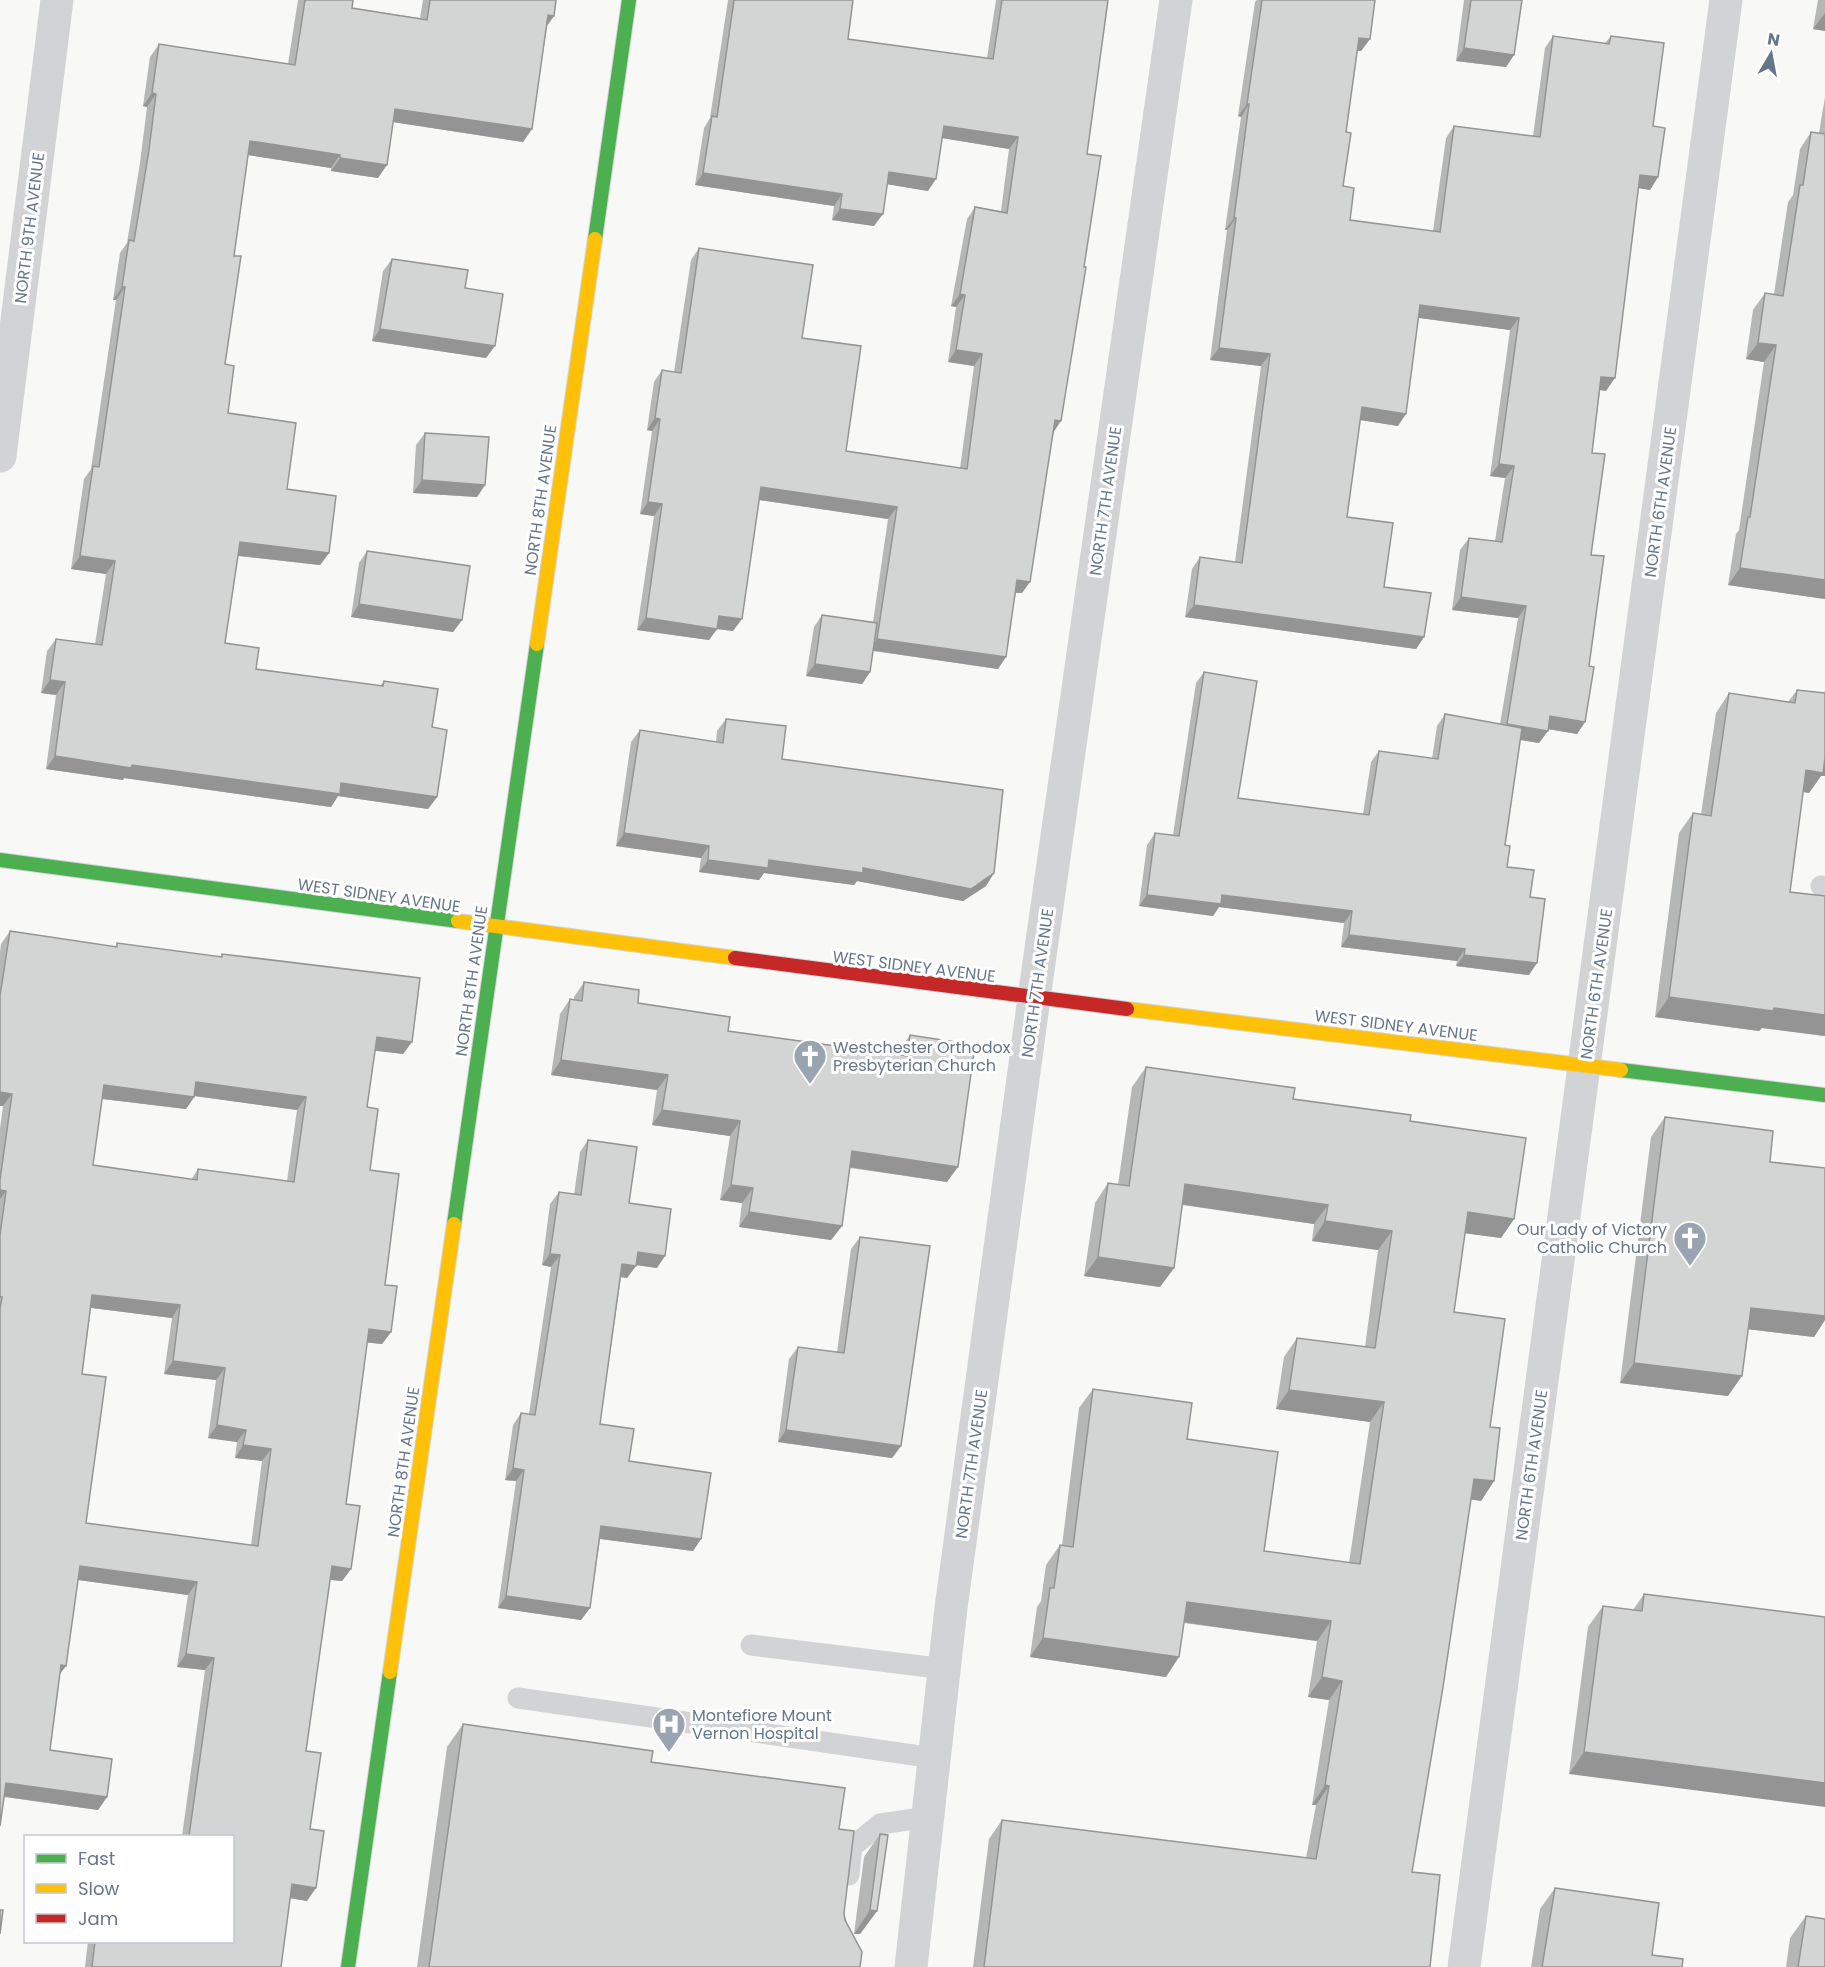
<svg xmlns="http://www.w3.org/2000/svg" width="1825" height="1967" viewBox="0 0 1825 1967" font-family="Poppins,sans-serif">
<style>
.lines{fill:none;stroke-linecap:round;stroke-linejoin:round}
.fast-casing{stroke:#d3d5d7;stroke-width:16}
.slow-casing{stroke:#d3d5d7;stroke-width:16}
.jam-casing{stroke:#d3d5d7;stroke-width:16}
.lane{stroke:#d2d3d4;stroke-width:21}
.street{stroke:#d2d3d4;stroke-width:33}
.fast{stroke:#4caf50;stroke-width:14}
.slow{stroke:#ffc107;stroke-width:14}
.jam{stroke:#c62828;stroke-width:14}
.wall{fill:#b5b6b6;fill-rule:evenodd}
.shaded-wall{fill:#949494}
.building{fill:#d3d4d4;stroke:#949494;stroke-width:1.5;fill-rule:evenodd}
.labels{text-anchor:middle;stroke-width:6;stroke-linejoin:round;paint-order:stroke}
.street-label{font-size:16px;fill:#667689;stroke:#fff}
.poi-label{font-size:16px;fill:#667689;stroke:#fff;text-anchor:start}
</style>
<rect width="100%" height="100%" fill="#f8f8f7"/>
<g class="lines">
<defs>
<path id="fast" d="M595,239L629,0
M0,860L458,921
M1621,1070L1825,1095
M454,1224L537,644
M348,1967L390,1672"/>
<path id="slow" d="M537,644L595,239
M458,921L735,958
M1127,1009L1621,1070
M390,1672L454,1224"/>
<path id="jam" d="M735,958L1127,1009"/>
</defs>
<!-- fast casing -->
<use href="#fast" class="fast-casing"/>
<!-- slow casing -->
<use href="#slow" class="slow-casing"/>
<!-- jam casing -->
<use href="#jam" class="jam-casing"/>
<!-- lane -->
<path class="lane" d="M1821,886L1825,887
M751,1645L945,1669
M518,1698L934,1758
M849,1875L852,1847L880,1824L928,1817"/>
<!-- street -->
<path class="street" d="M0,456L57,0
M911,1967L951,1608L1034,998L1176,0
M1464,1967L1726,0"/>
<!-- fast -->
<use href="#fast" class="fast"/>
<!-- slow -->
<use href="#slow" class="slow"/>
<!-- jam -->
<use href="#jam" class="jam"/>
</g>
<!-- wall -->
<path class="wall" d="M298,0H353L352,8L420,18L423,0H556L554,16L547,26L532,129L523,142L393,122L378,178L331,171V168L248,155L234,256L225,364L228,413L287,489L329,553L320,565L238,556L225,643L256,669L380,686L384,681L432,727L437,797L428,809L338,796L331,807L124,778L123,780L46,769L56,695L41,693L47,651L56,639L95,644L106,574L71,569L84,479L91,469L116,300H113L120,253L127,243L140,163L147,107L143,106L150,57L159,44L288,64Z
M728,0H853L848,39L987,58L996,0H1108L1087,154L1054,431L1022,593H1016L998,669L873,651L870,672L862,684L806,676L814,627L822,615L873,622L888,519L759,500L733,631L717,629L709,640L637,630L654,516L640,514L652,431L647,430L654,382L662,370L674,372L691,260L699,248L802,338L846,451L960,468L974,366L948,362L956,307L951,306L967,219L975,207L1001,211L1009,149L942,138L928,191L887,184L874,226L832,220L834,206L695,185L704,128L710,118Z
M1257,0H1375L1370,39L1361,51H1357L1346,132L1343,186L1350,220L1433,231L1446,138L1454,126L1533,136L1545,48L1553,36L1605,43L1611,36L1653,126L1658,177L1650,190L1639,188L1606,391L1600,390L1592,453L1589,666L1585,722L1577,734L1548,729L1539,743L1520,740L1505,845L1507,867L1530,897L1529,975L1456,966L1457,961L1341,947L1344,923L1219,907L1213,916L1139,906L1147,845L1155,833L1173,835L1196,683L1204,672L1238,798L1363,814L1371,762L1379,751L1432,759L1437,726L1445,714L1500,724L1518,618L1452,610L1460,550L1469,538L1495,541L1505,478L1490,476L1510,330L1419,318L1398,426L1360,420L1347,517L1384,587L1424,637L1416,649L1185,617L1192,569L1200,557L1235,562L1261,366L1210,360L1227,230H1225L1241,117L1238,116L1255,2Z
M1464,0H1522L1514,55L1506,67L1456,61Z
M1818,0H1825V31L1813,29Z
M1825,97V599L1728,585L1736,534L1739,530L1764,362L1746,359L1753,310L1765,293L1774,294L1788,202L1793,195L1800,149L1811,132L1819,133Z
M392,259L465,288L486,358L372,341L383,271Z
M425,433L485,485L477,497L413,493L416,445Z
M367,551L462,620L453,632L351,617L359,563Z
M1797,690L1823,693L1825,691V776H1821L1809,793L1803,792L1790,892L1825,896V1036L1762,1028L1759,1031L1655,1017L1679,833L1693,813L1701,814L1716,713L1729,693L1788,702Z
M726,719L782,759L994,873L986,886L963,901L857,881L854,885L764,873L759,880L699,872L701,858L616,846L631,742L640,730L716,742L717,731Z
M10,931L115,947L117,943L220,957L222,954L412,1042L403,1054L375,1050L367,1107L370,1170L391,1332L382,1344L367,1342L346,1504L351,1569L342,1581L330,1580L306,1751L310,1829L307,1901L290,1898L281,1967H85L88,1941H232V1836H182L205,1670L177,1667L188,1595L78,1580L60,1674L50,1750L107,1797L98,1810L4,1797L0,1826V1128L3,1106H0V952L1,944ZM195,1096L297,1110L287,1181L198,1169L191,1180L93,1165L102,1099L186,1109ZM91,1308L172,1318L164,1374L216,1380L208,1438L237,1442L235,1458L262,1461L251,1545L86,1523L82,1374Z
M584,982L638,1003L728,1031L899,1054L900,1050L910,1035L947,1182L850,1168L842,1226L831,1240L739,1227L742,1203L720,1200L730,1136L652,1125L657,1090L551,1075L560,1014L570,999L574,1000V997Z
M1146,1067L1293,1099L1410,1121L1514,1219L1501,1238L1465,1233L1454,1312L1490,1427L1494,1481L1481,1501L1471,1499L1412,1872L1430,1967H973L989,1839L1002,1820L1306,1858L1316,1805H1312L1329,1700L1308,1697L1317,1641L1184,1623L1166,1677L1030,1657L1037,1607L1041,1601L1046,1565L1060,1545L1062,1546L1079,1408L1093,1389L1187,1439L1264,1551L1349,1563L1370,1422L1276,1409L1284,1357L1297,1338L1365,1347L1378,1250L1312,1241L1314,1224L1182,1205L1174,1268L1160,1287L1084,1276L1095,1203L1108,1183L1118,1185L1132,1087Z
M1665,1117L1770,1162L1825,1238V1320L1814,1337L1748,1329L1728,1396L1620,1383L1651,1137Z
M588,1140L629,1203L657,1268L636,1265L627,1278L621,1277L600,1424L629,1461L701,1539L693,1551L600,1539L590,1608L581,1620L498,1608L516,1481L505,1480L513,1425L521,1413L529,1414L551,1267L542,1265L550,1204L559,1192L574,1195L580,1152Z
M860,1237L901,1446L892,1458L778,1442L789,1359L798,1347L837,1352L851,1249Z
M1644,1594L1825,1617L1569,1774L1588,1627L1603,1606L1633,1610Z
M463,1724L651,1762L839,1829L844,1913L860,1967H417L447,1747Z
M880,1834L877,1911L860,1934H854L864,1857Z
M1555,1888L1652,1955L1682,1967H1531L1540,1909Z
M1806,1916L1825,1967H1786L1790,1938Z"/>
<!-- shaded-wall -->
<path class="shaded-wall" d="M1825,13V31L1813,29Z
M548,15L554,16L545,28Z
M1359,38L1370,39L1361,51L1350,50Z
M1464,48L1514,55L1506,67L1456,61Z
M152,93L156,94L147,107L143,106Z
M1247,104H1249L1241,117L1238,116Z
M395,109L532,129L523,142L386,121Z
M944,126L1018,137L1009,149L936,137Z
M250,141L340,155L331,168L241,154Z
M340,158L387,165L378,178L331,171Z
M889,172L936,179L928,191L880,183Z
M703,173L842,194L834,206L695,185Z
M1640,175L1658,177L1650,190L1632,187Z
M840,209L883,214L874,226L832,220Z
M1234,218H1236L1227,230H1225Z
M122,287H125L116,300H113Z
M960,294L965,295L956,307L951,306Z
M1420,305L1519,318L1510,330L1412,317Z
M380,329L495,346L486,358L372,341Z
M1758,343L1776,345L1764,362L1746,359Z
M1219,348L1270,354L1261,366L1210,360Z
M956,350L982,354L974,366L948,362Z
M1601,377L1615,378L1606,391L1593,389Z
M1362,407L1406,414L1398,426L1354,419Z
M655,418L660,419L652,431L647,430Z
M1055,420L1061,421L1053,433Z
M1499,464L1514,466L1505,478L1490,476Z
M422,480L485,485L477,497L413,493Z
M761,487L897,507L888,519L753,499Z
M648,502L662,504L654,516L640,514Z
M240,542L329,553L320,565L231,555Z
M80,556L115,561L106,574L71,569Z
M1740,568L1825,580V599L1728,585Z
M1017,580L1030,582L1022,593L1009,592Z
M1461,597L1526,606L1518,618L1452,610Z
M359,604L462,620L453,632L351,617Z
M1194,605L1424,637L1416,649L1185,617Z
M719,616L742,619L733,631L717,629L709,640L637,630L646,618Z
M877,639L1006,657L998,669L869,650Z
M815,664L870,672L862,684L806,676Z
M50,680L65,682L56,695L41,693Z
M1550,716L1585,722L1577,734L1542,728Z
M1507,724L1548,731L1539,743L1498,736Z
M1825,755V776H1821L1809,793L1792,790L1806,770Z
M55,756L132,765L341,783L437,797L428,809L338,796L331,807L124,778L123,780L46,769Z
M624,833L709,846L701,858L616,846Z
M708,860H769L863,868L994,873L986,886L963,901L857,881L854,885L764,873L759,880L699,872Z
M1147,895H1222L1352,911L1344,923L1219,907L1213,916L1139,906Z
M1349,935L1465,949L1457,961L1341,947Z
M1464,955L1537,963L1529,975L1456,966Z
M1669,997L1774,1008L1825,1015V1036L1762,1028L1759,1031L1655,1017Z
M377,1037L412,1042L403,1054L368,1050Z
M561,1060L668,1075L657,1090L551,1075Z
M196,1082L306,1097L297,1110L187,1095Z
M104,1085L194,1097L186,1109L95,1098Z
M0,1092L12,1094L3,1106H0Z
M662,1110L740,1121L730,1136L652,1125Z
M852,1151L958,1167L947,1182L842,1166Z
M1185,1184L1328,1205L1314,1224L1172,1203Z
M731,1185L753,1188L742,1203L720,1200Z
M0,1190L6,1191L0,1199Z
M749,1212L842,1226L831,1240L739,1227Z
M1468,1212L1514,1219L1501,1238L1455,1232Z
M1325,1221L1392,1231L1378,1250L1312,1241Z
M638,1252L665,1256L657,1268L629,1264Z
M550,1254L560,1255L551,1267L542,1265Z
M1098,1257L1174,1268L1160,1287L1084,1276Z
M622,1264L636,1266L627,1278L614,1276Z
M92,1295L180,1305L172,1318L84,1307Z
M1751,1308L1825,1316V1320L1814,1337L1737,1328Z
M369,1329L391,1332L382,1344L360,1342Z
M173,1361L225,1368L216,1380L164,1374Z
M1634,1363L1742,1376L1728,1396L1620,1383Z
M1289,1390L1384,1402L1370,1422L1276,1409Z
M217,1425L246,1430L237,1442L208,1438Z
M786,1430L901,1446L892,1458L778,1442Z
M243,1445L271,1449L262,1461L235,1458Z
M513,1468L524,1470L516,1481L505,1480Z
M1474,1479L1494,1481L1481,1501L1461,1498Z
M601,1526L701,1539L693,1551L593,1538Z
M80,1566L197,1582L188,1595L71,1579Z
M332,1566L351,1569L342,1581L323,1579Z
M506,1596L590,1608L581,1620L498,1608Z
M1187,1602L1331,1621L1317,1641L1174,1621Z
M1043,1638L1179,1657L1166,1677L1030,1657Z
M186,1654L214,1658L205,1670L177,1667Z
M61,1665L66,1666L57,1678Z
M1322,1677L1342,1681L1329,1700L1308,1697Z
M1584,1752L1825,1783V1807L1569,1774Z
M6,1783L107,1797L98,1810L0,1796Z
M1325,1785L1329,1786L1316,1805H1312Z
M292,1884L316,1888L307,1901L283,1897Z
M870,1910L877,1911L860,1934H854Z"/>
<!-- building -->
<path class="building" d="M305,0H353L352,8L427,20L430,0H556L554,16L548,15L532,129L395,109L387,165L340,158V155L250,141L234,256H241L225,364L234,366L228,413L296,423L287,489L336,496L329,553L240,542L225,643L259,648L256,669L383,686L384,681L438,689L432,727L447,730L437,797L341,783L340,794L132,765L131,768L55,756L65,682L50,680L56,639L102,645L115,561L80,556L93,466L99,467L125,287H122L129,240L134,241L149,150L156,94L152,93L159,44L295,65Z
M734,0H853L848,39L993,59L1002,0H1108L1087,154L1101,156L1084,267H1086L1061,421L1055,420L1030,582L1017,580L1006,657L877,639L897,507L761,487L742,619L719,616L717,629L646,618L662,504L648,502L660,419L655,418L662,370L681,373L699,248L813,265L802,338L861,346L846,451L967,469L982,354L956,350L965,295L960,294L975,207L1007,213L1018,137L944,126L936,179L889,172L883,214L840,209L842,194L703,173L712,116L717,117Z
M1262,0H1375L1370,39L1359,38L1346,132L1351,133L1343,186L1354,188L1350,220L1440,232L1454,126L1540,137L1553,36L1609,44L1611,36L1664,43L1653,126L1665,128L1658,177L1640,175L1615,378L1601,377L1592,453L1605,454L1591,555L1604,556L1589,666L1594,667L1585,722L1550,716L1548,731L1507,724L1526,606L1461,597L1469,538L1502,542L1514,466L1499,464L1519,318L1420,305L1406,414L1362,407L1347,517L1393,523L1384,587L1431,593L1424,637L1194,605L1200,557L1242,563L1270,354L1219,348L1236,218H1234L1249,104H1247Z
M1471,0H1522L1514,55L1464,48Z
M1811,132L1825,134V580L1740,568L1748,517H1750L1776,345L1758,343L1765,293L1783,296L1800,185H1803Z
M392,259L468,270L465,288L503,294L495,346L380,329Z
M425,433L489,437L485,485L422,480Z
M367,551L470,566L462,620L359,604Z
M822,615L877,623L870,672L815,664Z
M1204,672L1257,681L1238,798L1369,815L1379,751L1438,759L1445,714L1522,728L1505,845L1510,846L1507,867L1534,870L1530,897L1545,899L1537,963L1464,955L1465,949L1349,935L1352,911L1222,895L1221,904L1147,895L1155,833L1179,836Z
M1797,690L1825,693V758L1823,773L1806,770L1790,892L1825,896V1015L1774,1008L1773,1011L1669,997L1693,813L1711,816L1729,693L1795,703Z
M726,719L786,726L782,759L1003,790L994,873L971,889L863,868V873L769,860L768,868L708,860L709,846L624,833L640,730L723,743Z
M10,931L117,947V943L222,957V954L420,978L412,1042L377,1037L367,1107L378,1109L370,1170L399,1174L385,1285L397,1286L391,1332L369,1329L346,1504L360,1506L351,1569L332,1566L306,1751L321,1753L310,1829L324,1831L316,1888L292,1884L281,1967H92L95,1941H232V1836H189L214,1658L186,1654L197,1582L80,1566L66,1666L61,1665L50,1750L112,1759L107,1797L6,1783L0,1826V1309L2,1297H0V1235L6,1191L0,1190V1180L12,1094L0,1092V996ZM196,1082L306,1097L294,1182L198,1169L197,1180L93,1165L104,1085L194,1097ZM92,1295L180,1305L173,1361L225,1368L217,1425L246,1430L243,1445L271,1449L258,1546L86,1523L106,1377L82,1374Z
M584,982L639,990L638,1003L730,1017L728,1031L907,1056L910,1035L975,1045L958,1167L852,1151L842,1226L749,1212L753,1188L731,1185L740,1121L662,1110L668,1075L561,1060L570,999L582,1001Z
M1146,1067L1295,1088L1293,1099L1411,1115L1410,1121L1526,1138L1514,1219L1468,1212L1454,1312L1505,1319L1490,1427L1500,1428L1494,1481L1474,1479L1443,1687L1412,1872L1440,1875L1430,1967H984L1002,1820L1316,1859L1329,1786L1325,1785L1342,1681L1322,1677L1331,1621L1187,1602L1179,1657L1043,1638L1050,1588H1054L1060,1545L1073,1547L1093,1389L1192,1403L1187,1439L1278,1452L1264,1551L1360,1564L1384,1402L1289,1390L1297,1338L1375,1348L1392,1231L1325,1221L1328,1205L1185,1184L1174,1268L1098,1257L1108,1183L1129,1186Z
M1665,1117L1773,1131L1770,1162L1825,1168V1316L1751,1308L1742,1376L1634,1363Z
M588,1140L637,1147L629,1203L671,1209L665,1256L638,1252L636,1266L622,1264L600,1424L634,1429L629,1461L711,1473L701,1539L601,1526L590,1608L506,1596L524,1470L513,1468L521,1413L535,1415L560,1255L550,1254L559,1192L581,1195Z
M860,1237L930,1246L901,1446L786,1430L798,1347L844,1353Z
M1644,1594L1825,1617V1783L1584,1752L1603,1606L1642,1611Z
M463,1724L653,1751L651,1762L845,1788L839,1829L854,1831L844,1913L845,1920L862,1952L860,1967H429Z
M880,1834L888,1835L877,1911L870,1910Z
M1555,1888L1659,1903L1652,1955L1683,1959L1682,1967H1542Z
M0,1910H3L0,1934Z
M1806,1916L1825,1919V1967H1798Z"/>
<!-- icons -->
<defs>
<symbol id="church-pin" viewBox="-11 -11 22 30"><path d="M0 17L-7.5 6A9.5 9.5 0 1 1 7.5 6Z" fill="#99a4b0" stroke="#fff"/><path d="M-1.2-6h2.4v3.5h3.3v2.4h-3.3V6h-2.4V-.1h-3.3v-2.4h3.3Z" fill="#fff"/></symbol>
<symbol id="hospital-pin" viewBox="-11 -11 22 30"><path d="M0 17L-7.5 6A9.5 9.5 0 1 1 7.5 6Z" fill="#99a4b0" stroke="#fff"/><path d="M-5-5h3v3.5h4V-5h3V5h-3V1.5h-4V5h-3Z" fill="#fff"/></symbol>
</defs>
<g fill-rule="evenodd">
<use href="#church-pin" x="791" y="1037" width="38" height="52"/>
<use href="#church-pin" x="1671" y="1219" width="38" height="52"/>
<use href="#hospital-pin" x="650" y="1705" width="38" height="52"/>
</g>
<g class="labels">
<!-- street labels -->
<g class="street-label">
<text transform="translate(29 228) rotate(-83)" y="6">NORTH 9TH AVENUE</text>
<text transform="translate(540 500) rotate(-82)" y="6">NORTH 8TH AVENUE</text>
<text transform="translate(1105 501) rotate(-82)" y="6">NORTH 7TH AVENUE</text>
<text transform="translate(1660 502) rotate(-82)" y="6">NORTH 6TH AVENUE</text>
<text transform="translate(379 895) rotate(8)" y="6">WEST SIDNEY AVENUE</text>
<text transform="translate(914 966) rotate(7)" y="6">WEST SIDNEY AVENUE</text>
<text transform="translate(471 981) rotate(-82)" y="6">NORTH 8TH AVENUE</text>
<text transform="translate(1037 983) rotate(-82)" y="6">NORTH 7TH AVENUE</text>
<text transform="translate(1596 984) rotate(-82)" y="6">NORTH 6TH AVENUE</text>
<text transform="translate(1396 1025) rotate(7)" y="6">WEST SIDNEY AVENUE</text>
<text transform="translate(403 1462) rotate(-82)" y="6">NORTH 8TH AVENUE</text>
<text transform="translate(971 1464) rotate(-82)" y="6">NORTH 7TH AVENUE</text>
<text transform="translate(1531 1465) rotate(-82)" y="6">NORTH 6TH AVENUE</text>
</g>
<!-- poi labels -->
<g class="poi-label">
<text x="833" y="1053">Westchester Orthodox<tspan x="833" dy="18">Presbyterian Church</tspan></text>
<text x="1667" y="1235" text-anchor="end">Our Lady of Victory<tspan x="1667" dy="18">Catholic Church</tspan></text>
<text x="692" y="1721">Montefiore Mount<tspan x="692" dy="18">Vernon Hospital</tspan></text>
</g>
</g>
<!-- legend -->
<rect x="24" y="1835" width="210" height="108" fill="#ffffff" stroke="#c2c8d0" stroke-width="1.5"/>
<rect x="36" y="1854" width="30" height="9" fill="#4caf50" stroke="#c2c8d0" stroke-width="1.5"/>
<text x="78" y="1865" font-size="18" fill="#667689">Fast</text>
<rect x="36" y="1884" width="30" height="9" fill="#ffc107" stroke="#c2c8d0" stroke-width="1.5"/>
<text x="78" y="1895" font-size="18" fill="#667689">Slow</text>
<rect x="36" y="1914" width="30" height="9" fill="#c62828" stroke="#c2c8d0" stroke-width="1.5"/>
<text x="78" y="1925" font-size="18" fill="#667689">Jam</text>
<!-- north arrow -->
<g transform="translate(1771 54) rotate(10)" stroke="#ffffff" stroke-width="4.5" paint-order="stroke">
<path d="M0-4.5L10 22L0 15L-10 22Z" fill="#667689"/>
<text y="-9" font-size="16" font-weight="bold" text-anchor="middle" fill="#667689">N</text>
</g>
</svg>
